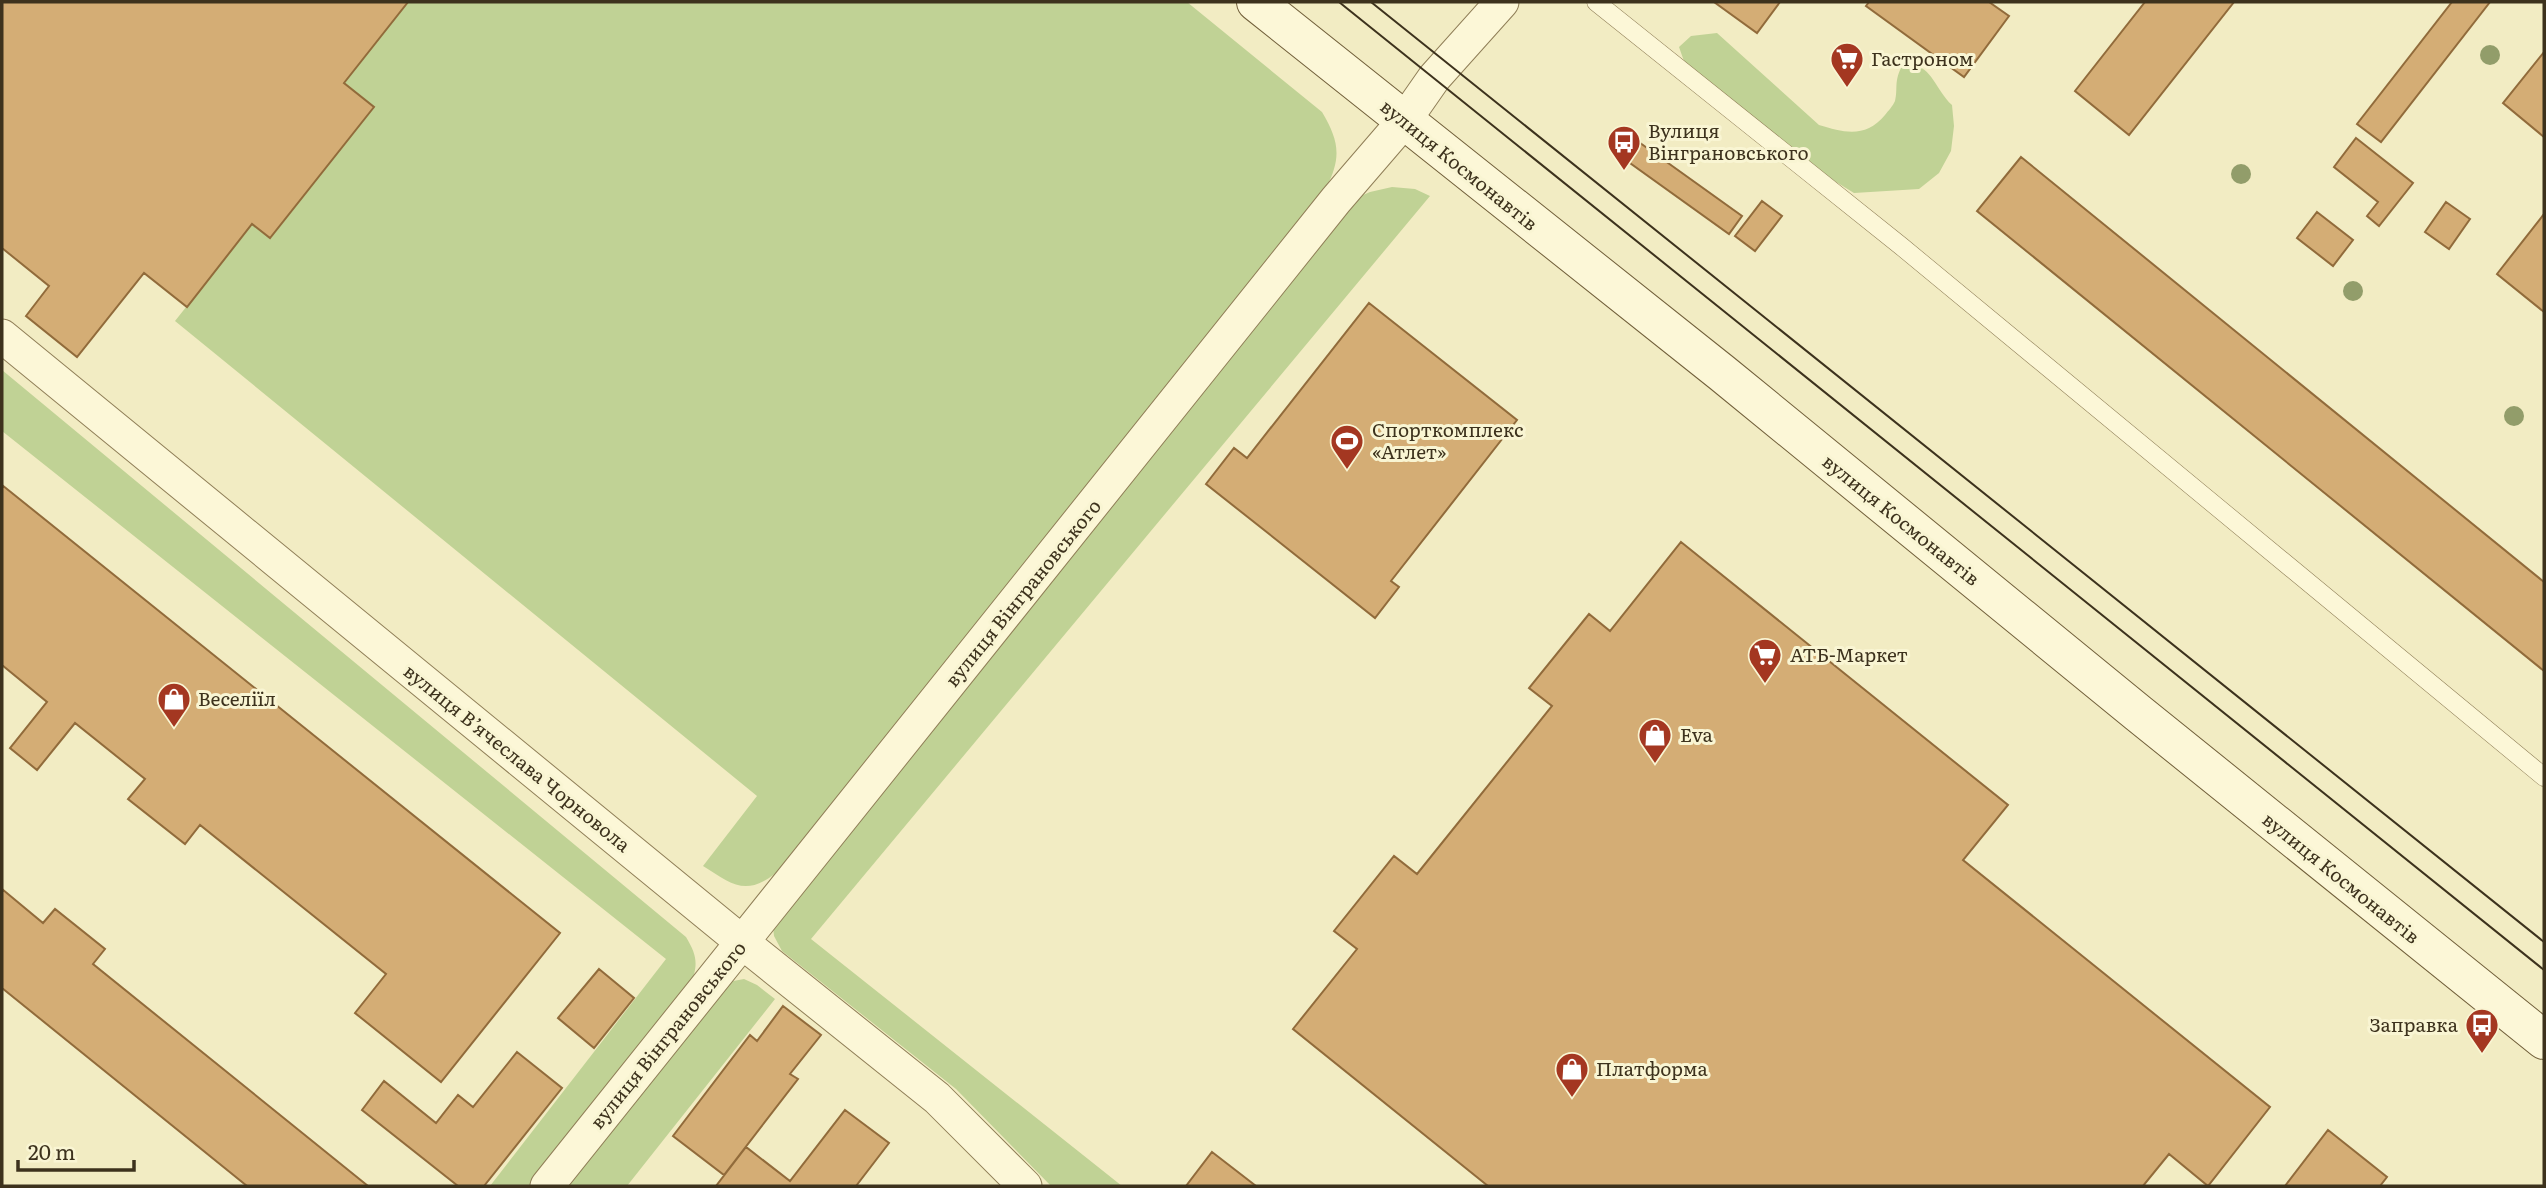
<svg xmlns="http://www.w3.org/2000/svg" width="2546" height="1188" viewBox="0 0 2546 1188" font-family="Literata,serif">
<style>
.green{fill:#c0d295}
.building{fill:#d4ad75;stroke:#916b3b;stroke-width:2}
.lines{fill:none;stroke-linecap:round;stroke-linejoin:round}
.lane-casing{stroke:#8f7e57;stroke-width:19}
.street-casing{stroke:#8f7e57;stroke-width:35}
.secondary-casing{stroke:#715f3a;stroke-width:40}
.lane{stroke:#fcf7d7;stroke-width:18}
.street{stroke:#fcf7d7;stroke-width:33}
.secondary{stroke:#fcf7d7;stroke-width:38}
.tram{stroke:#3d321d;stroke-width:2}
.tree{fill:#929d6a}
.labels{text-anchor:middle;stroke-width:6;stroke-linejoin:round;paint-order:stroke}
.poi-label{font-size:19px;fill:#3d321d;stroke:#f9f5d3;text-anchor:start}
.street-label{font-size:19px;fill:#3d321d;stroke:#f9f5d3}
</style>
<rect width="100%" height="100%" fill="#f2ecc3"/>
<!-- green -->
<path class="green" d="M408,2H1187L1322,112C1339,141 1342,157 1326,188L776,873C745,897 732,884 703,866L757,796L175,321L252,224L271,238L373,107L344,83Z
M1717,33L1819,125C1845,133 1866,138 1885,115C1888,111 1893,106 1895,101C1898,89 1894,82 1901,68C1930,57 1933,87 1952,105L1954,126L1951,151L1939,173L1919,189L1854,193L1828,177L1685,64L1679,47L1691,36Z
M1392,187L1415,189L1430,196L811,939L1122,1186H1051L956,1089L782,951L774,936L773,927L1356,198L1370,192Z
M2,370L686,937C698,957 698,965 690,987L529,1186H490L666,959L2,431Z
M744,979L757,985L775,999L627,1186H567L728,982Z"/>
<!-- building -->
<path class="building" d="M2,2H408L344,83L374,107L270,238L252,224L187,307L144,273L77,357L26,316L49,286L2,248Z
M1714,2H1780L1757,33Z
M1869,2H1989L2009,16L1964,77L1866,6Z
M2145,2H2234L2129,135L2075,91Z
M2452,2H2490L2381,142L2357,124Z
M2544,52V137L2503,103Z
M1629,135L1742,216L1729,234L1616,153Z
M2356,138L2413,183L2379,226L2367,216L2378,202L2334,167Z
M2021,157L2544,582V671L1977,211Z
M1762,201L1782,216L1755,251L1735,236Z
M2446,202L2470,219L2449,249L2425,232Z
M2317,212L2353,240L2333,266L2297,238Z
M2544,214V312L2497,274Z
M1369,303L1517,420L1391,581L1399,587L1375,618L1206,484L1234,448L1247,458Z
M2,485L560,933L441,1082L355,1013L386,974L200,825L185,844L128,799L145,779L75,723L37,770L10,748L47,702L2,665Z
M1681,542L2008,805L1963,860L2270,1107L2208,1186L2169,1154L2143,1186H1488L1293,1029L1357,949L1334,931L1394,856L1417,874L1552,706L1529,688L1589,614L1610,631Z
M2,889L43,923L55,909L105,949L93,964L368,1186H247L2,988Z
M599,969L634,998L594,1048L558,1018Z
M783,1006L821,1035L790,1074L798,1079L724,1175L673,1136L750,1035L757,1041Z
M517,1052L562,1088L484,1186H458L362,1110L384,1081L436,1123L458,1095L473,1107Z
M845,1110L889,1143L856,1186H716L746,1147L790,1181Z
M2328,1130L2387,1177L2380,1186H2285Z
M1212,1152L1256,1186H1186Z"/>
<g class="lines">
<defs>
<path id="lane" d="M1596,2L1901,246L2544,777"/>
<path id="street" d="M2,336L742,942L937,1098L1025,1186
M547,1186L1336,200L1404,121L1434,78L1502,2"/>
<path id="secondary" d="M1256,2L1722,373L2138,713L2544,1040"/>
</defs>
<!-- lane casing -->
<use href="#lane" class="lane-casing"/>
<!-- street casing -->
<use href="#street" class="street-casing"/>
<!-- secondary casing -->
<use href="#secondary" class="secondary-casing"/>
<!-- lane -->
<use href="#lane" class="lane"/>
<!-- street -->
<use href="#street" class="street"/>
<!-- secondary -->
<use href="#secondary" class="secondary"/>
<!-- tram -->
<path class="tram" d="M1339,2L2544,970
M1371,2L2544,942"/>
</g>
<!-- trees -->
<g class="tree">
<circle cx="2490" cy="55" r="10"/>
<circle cx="2241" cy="174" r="10"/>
<circle cx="2353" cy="291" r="10"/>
<circle cx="2514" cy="416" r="10"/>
</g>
<!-- icons -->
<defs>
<symbol id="supermarket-pin" viewBox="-11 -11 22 30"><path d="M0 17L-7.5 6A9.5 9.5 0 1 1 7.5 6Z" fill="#a43721" stroke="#f9f5d3"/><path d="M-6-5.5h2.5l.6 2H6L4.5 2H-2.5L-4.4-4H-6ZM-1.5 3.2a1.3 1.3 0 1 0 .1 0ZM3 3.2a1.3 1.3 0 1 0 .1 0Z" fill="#fff"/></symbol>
<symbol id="bus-pin" viewBox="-11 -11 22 30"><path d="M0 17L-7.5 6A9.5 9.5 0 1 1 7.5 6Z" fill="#a43721" stroke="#f9f5d3"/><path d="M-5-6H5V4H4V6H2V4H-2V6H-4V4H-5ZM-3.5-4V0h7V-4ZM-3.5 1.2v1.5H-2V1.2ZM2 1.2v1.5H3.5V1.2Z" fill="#fff"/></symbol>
<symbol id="stadium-pin" viewBox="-11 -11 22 30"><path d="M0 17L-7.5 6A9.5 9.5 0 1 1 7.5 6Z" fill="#a43721" stroke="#f9f5d3"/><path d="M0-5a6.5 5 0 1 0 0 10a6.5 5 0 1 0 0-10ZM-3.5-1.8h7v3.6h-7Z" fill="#fff"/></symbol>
<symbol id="shop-pin" viewBox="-11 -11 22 30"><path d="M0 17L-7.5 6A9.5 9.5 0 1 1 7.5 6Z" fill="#a43721" stroke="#f9f5d3"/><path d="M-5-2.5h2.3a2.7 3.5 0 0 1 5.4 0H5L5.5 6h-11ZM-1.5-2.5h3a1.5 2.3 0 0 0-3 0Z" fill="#fff"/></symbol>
</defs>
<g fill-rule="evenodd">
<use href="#supermarket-pin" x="1828" y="40" width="38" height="52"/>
<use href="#bus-pin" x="1605" y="123" width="38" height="52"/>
<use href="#stadium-pin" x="1328" y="422" width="38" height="52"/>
<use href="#supermarket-pin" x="1746" y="636" width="38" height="52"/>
<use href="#shop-pin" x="155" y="680" width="38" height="52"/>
<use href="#shop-pin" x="1636" y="716" width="38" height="52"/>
<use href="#bus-pin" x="2463" y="1006" width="38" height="52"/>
<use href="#shop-pin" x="1553" y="1050" width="38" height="52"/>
</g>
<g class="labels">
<!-- poi labels -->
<g class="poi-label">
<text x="1871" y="66">Гастроном</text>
<text x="1648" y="138">Вулиця<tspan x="1648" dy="22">Вінграновського</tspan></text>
<text x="1372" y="437">Спорткомплекс<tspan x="1372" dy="22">«Атлет»</tspan></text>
<text x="1790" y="662">АТБ-Маркет</text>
<text x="198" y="706">Веселіїл</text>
<text x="1680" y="742">Eva</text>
<text x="2458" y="1032" text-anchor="end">Заправка</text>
<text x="1596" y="1076">Платформа</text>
</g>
<!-- street labels -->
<g class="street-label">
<text transform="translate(1459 165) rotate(39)" y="7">вулиця Космонавтів</text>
<text transform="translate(1901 520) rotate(39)" y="7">вулиця Космонавтів</text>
<text transform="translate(1023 593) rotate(-51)" y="7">вулиця Вінграновського</text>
<text transform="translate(517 758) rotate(39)" y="7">вулиця Вʼячеслава Чорновола</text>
<text transform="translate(2341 878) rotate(39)" y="7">вулиця Космонавтів</text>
<text transform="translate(668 1035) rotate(-51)" y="7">вулиця Вінграновського</text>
</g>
</g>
<!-- border -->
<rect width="2546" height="1188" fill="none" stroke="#3d321d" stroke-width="7"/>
<!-- scale -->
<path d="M18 1160v10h116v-10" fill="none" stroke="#3d321d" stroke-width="3.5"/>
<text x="28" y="1160" font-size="21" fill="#3d321d" stroke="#f9f5d3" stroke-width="5" paint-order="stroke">20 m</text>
</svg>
